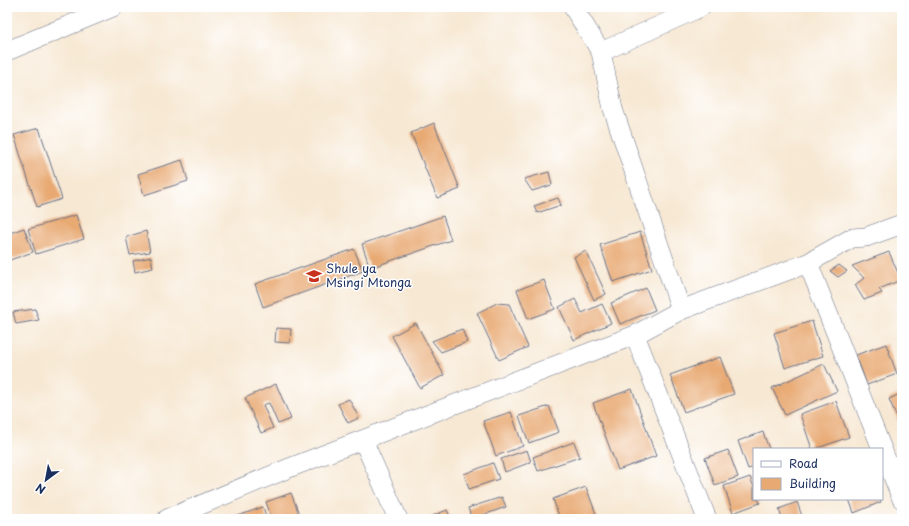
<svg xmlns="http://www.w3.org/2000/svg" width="909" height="526" viewBox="0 0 909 526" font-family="'Playpen Sans',sans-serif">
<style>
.building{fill:#e8a972}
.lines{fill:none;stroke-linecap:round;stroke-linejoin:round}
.street-casing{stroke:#687087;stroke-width:20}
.street{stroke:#fff;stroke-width:19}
.labels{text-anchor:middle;stroke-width:3;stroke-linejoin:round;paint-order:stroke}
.poi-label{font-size:12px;fill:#1b2f5e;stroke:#fff;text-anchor:start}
</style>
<rect width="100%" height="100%" fill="#fff"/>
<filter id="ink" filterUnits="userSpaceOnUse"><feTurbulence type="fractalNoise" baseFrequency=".025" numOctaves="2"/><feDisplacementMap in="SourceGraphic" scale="8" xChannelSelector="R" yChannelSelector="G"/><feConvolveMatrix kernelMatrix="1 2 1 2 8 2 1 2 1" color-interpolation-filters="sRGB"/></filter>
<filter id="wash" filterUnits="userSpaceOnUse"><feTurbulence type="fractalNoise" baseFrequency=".012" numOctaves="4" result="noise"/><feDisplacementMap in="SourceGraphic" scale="16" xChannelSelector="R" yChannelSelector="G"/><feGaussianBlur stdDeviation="0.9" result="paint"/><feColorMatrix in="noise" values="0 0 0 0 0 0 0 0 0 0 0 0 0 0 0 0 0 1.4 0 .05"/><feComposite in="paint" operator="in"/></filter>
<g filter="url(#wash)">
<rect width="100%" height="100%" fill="#f7e8d3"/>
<g id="blocks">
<!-- building -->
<path class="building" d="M434,123L460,189L437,198L411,133Z
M39,128L62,199L37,207L14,135Z
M182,160L188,181L144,195L138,174Z
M549,172L552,185L532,191L524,179Z
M558,198L561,205L537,213L534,206Z
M76,215L84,239L36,254L28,229Z
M443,216L451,240L370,268L362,244Z
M24,228L33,252L7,261V234Z
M146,231L150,252L130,255L126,237Z
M640,232L652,269L613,282L600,245Z
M354,249L363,271L263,307L255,284Z
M586,251L606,294L594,300L574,257Z
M889,252L901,280L879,289L882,293L864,300L855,285L864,278L852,266Z
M151,257L153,268L135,272L133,261Z
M839,265L847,271L838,277L830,271Z
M544,280L555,309L528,319L517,290Z
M646,288L655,310L620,324L611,303Z
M575,299L582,313L602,304L611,323L574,340L559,307Z
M497,303L509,304L528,347L499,360L477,313Z
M35,309L39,320L16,324L13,312Z
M812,321L823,356L785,368L774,333Z
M416,323L444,375L420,388L392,336Z
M276,328L291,329L290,343L275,342Z
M462,329L467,342L441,352L432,341Z
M886,344L897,374L867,385L856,355Z
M720,357L734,394L684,412L670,375Z
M824,364L837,391L785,415L772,388Z
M276,384L291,419L278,424L269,403L263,405L273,428L261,433L245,398Z
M632,389L656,456L618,470L593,403Z
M900,394L902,399V430L889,399Z
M349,399L359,418L348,423L338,404Z
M836,401L849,437L815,449H812L800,414Z
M549,406L559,432L529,443L519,416Z
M511,412L523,446L496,456L483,421Z
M763,432L769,449H754V467L748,469L738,441Z
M574,442L580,457L538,471L533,457Z
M527,450L531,462L505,472L501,459Z
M728,450L738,477L715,485L705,458Z
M493,463L499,479L469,489L464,474Z
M750,477L754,487V499H758L760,503L733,513L724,486Z
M586,487L598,519H560L553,499Z
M291,493L301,519H272L266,502Z
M502,497L506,507L472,519L468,508Z
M849,499H880L881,502L854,513Z
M797,502L803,519H782L779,509Z
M263,507L267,519H235V517Z
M447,510L451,519H425Z
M845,516L846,519H836Z"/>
</g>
</g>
<g filter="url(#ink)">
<use href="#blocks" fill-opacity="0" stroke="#687087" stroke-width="1"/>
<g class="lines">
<defs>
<path id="street" d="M573,7L601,52L613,109L681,310
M7,51L113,7
M601,52L701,7
M808,263L882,449
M635,335L707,519
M363,440L398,519
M882,449L902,499
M167,519L289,468L635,335L681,310L808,263L852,238L866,237L902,224"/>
</defs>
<!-- street casing -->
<use href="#street" class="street-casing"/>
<!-- street -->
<use href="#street" class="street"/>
</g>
</g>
<!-- icons -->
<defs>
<symbol id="school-bare" viewBox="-9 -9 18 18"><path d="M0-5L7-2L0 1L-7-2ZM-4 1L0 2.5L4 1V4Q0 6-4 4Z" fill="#c8321e" stroke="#fff" stroke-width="2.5" paint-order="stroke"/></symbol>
</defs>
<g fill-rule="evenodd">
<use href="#school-bare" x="303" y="265" width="22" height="22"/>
</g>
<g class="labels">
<!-- poi labels -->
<g class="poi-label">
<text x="326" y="273">Shule ya<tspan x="326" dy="14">Msingi Mtonga</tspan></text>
</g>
</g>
<!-- margin -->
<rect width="909" height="526" fill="none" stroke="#fff" stroke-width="24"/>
<!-- legend -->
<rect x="753" y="448" width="130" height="52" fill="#ffffff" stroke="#a4acbf"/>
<rect x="761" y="461" width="20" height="6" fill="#ffffff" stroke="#a4acbf"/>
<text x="789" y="468" font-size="12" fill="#1b2f5e">Road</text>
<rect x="761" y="478" width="20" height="12" fill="#e8a972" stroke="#a4acbf"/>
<text x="789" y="488" font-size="12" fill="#1b2f5e">Building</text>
<!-- north arrow -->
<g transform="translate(46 480) rotate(212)" stroke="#ffffff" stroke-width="3" paint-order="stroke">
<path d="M0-3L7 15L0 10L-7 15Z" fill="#1b2f5e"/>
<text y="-6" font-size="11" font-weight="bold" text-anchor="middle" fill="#1b2f5e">N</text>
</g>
</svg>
